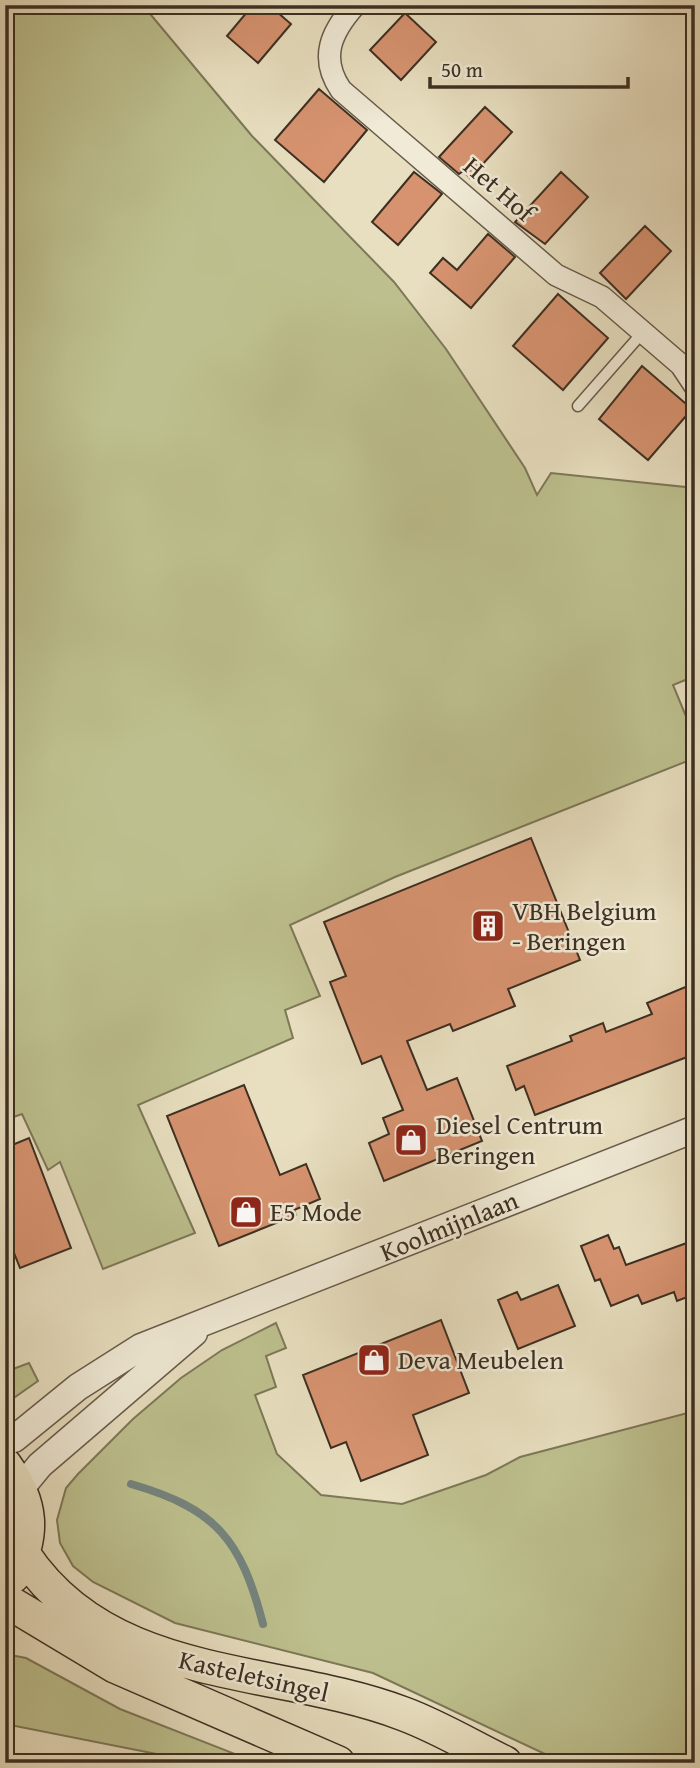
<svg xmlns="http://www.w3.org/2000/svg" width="700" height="1768" viewBox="0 0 700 1768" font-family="'Gentium Book Plus',serif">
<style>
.green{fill:#bdc08e;stroke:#7d7858;stroke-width:2}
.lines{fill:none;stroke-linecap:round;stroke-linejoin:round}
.stream{stroke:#74837d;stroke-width:8}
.building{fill:#d79370;stroke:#3d2f22;stroke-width:2}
.service-casing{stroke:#685b4a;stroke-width:13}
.minor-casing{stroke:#685b4a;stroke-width:24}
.tertiary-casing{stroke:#685b4a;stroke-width:29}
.primary-casing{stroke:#3d2f22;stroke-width:36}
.service{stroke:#f0ead6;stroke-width:10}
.minor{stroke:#f0ead6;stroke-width:21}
.tertiary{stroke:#f0ead6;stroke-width:26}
.primary{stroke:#e8dfc0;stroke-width:33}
.labels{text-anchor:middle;stroke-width:5;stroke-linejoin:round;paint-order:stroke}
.street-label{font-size:26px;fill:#3d2f22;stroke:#f0ead6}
.poi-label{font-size:26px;fill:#3d2f22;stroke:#f0ead6;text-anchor:start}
</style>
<rect width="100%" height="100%" fill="#e8dfc0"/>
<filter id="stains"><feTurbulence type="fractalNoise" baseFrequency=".00286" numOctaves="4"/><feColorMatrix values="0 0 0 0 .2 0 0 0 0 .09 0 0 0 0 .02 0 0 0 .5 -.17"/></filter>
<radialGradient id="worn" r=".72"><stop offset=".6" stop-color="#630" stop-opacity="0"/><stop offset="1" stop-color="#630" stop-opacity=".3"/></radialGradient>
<!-- green -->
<path class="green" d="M5,5H148L146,9L252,136L394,282L446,349L525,468L537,495L551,473L695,488V676L673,685L695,738V758L395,877L290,925L320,996L285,1010L293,1038L138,1105L195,1233L103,1269L60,1162L48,1170L22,1114L5,1120Z
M276,1323L286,1348L266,1356L276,1387L255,1395L277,1454L321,1495L402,1504L486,1475L520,1457L695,1411V1763H564L373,1673L175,1623L93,1582L73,1566L60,1543L57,1520L66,1488L78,1474L133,1419L181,1378L222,1350Z
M29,1363L38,1381L5,1404V1372Z
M5,1654L26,1658L120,1709L258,1763H202L5,1724Z"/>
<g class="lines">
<!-- stream -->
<path class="stream" d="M131,1484C217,1509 241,1540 263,1624"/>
</g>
<!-- building -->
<path class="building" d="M253,5H269L291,24L258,63L227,36Z
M405,13L436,42L401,80L370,50Z
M319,89L367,130L324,182L275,140Z
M485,107L512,132L470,178L463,171L459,174L439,157Z
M414,172L442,194L398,245L372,222Z
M561,172L588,197L545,244L515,222Z
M645,226L671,251L626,299L600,273Z
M488,234L515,257L471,308L430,273L443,258L457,270Z
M558,294L608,338L563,390L513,346Z
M642,366L692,409L648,460L599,419Z
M531,838L580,960L508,989L515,1006L453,1031L450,1024L407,1041L427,1090L457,1078L482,1141L384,1181L369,1143L389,1134L383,1118L403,1110L381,1056L362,1064L330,982L346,976L324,922Z
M695,983V1054L535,1115L524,1086L516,1090L507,1066L572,1041L570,1036L603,1023L606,1032L652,1014L647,1003Z
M244,1085L280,1175L306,1164L320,1199L294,1210L296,1215L219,1246L167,1116Z
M29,1138L71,1248L20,1268L5,1230V1148Z
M608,1235L614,1249L619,1247L626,1265L695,1240V1294L677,1301L674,1292L642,1304L638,1295L611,1306L600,1279L595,1281L581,1246Z
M558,1285L575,1326L518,1349L498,1300L517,1292L521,1300Z
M441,1320L469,1393L413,1415L428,1455L361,1481L346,1442L331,1448L303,1375Z"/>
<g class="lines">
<defs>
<path id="service" d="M578,406L643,332"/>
<path id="minor" d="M355,5C331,32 319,58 341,90L556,275L602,297L681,365L695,386"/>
<path id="tertiary" d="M5,1440L14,1439L78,1387L141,1347L695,1129
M21,1488L40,1465L194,1333"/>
<path id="primary" d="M5,1465C32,1503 35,1534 13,1576
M24,1555C110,1684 276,1665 404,1714C439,1727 472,1747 505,1763
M5,1600L115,1666L338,1763"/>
</defs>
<!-- service casing -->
<use href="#service" class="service-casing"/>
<!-- minor casing -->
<use href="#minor" class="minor-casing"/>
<!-- tertiary casing -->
<use href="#tertiary" class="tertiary-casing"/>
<!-- primary casing -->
<use href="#primary" class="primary-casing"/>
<!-- service -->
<use href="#service" class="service"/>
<!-- minor -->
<use href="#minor" class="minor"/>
<!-- tertiary -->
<use href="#tertiary" class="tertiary"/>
<!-- primary -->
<use href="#primary" class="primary"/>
</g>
<!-- icons -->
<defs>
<symbol id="building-square" viewBox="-11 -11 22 22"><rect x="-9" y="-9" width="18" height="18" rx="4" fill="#8f2418" stroke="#f0ead6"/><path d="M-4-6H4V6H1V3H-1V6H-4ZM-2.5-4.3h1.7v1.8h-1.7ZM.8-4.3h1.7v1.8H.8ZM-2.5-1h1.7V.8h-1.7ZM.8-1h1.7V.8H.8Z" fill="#fff"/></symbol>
<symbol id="shop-square" viewBox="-11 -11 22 22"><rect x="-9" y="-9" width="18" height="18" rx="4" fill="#8f2418" stroke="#f0ead6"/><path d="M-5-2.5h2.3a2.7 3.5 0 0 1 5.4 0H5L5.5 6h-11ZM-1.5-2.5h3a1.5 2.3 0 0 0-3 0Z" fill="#fff"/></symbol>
</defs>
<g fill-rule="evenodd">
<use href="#building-square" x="469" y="907" width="38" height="38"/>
<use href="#shop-square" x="392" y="1121" width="38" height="38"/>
<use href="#shop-square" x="227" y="1193" width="38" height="38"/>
<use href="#shop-square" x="355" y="1341" width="38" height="38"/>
</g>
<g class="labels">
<!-- street labels -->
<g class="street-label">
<text transform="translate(499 189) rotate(41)" y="9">Het Hof</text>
<text transform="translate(449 1226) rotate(-22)" y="9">Koolmijnlaan</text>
<text transform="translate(254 1676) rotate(13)" y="9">Kasteletsingel</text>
</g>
<!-- poi labels -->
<g class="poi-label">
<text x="512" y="920">VBH Belgium<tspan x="512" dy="30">- Beringen</tspan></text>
<text x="436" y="1134">Diesel Centrum<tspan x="436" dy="30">Beringen</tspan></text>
<text x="270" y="1221">E5 Mode</text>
<text x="398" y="1369">Deva Meubelen</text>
</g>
</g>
<!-- margin -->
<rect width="700" height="1768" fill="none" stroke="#e8dfc0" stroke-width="28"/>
<rect x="7" y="7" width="686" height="1754" fill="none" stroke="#3d2f22" stroke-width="3.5"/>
<rect x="14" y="14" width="672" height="1740" fill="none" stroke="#3d2f22" stroke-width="2"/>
<!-- scale -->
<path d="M430 77v10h198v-10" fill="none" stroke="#3d2f22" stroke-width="3.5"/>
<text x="441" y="77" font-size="21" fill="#3d2f22" stroke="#f0ead6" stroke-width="5" paint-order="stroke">50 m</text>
<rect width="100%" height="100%" filter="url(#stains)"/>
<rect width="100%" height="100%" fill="url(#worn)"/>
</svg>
